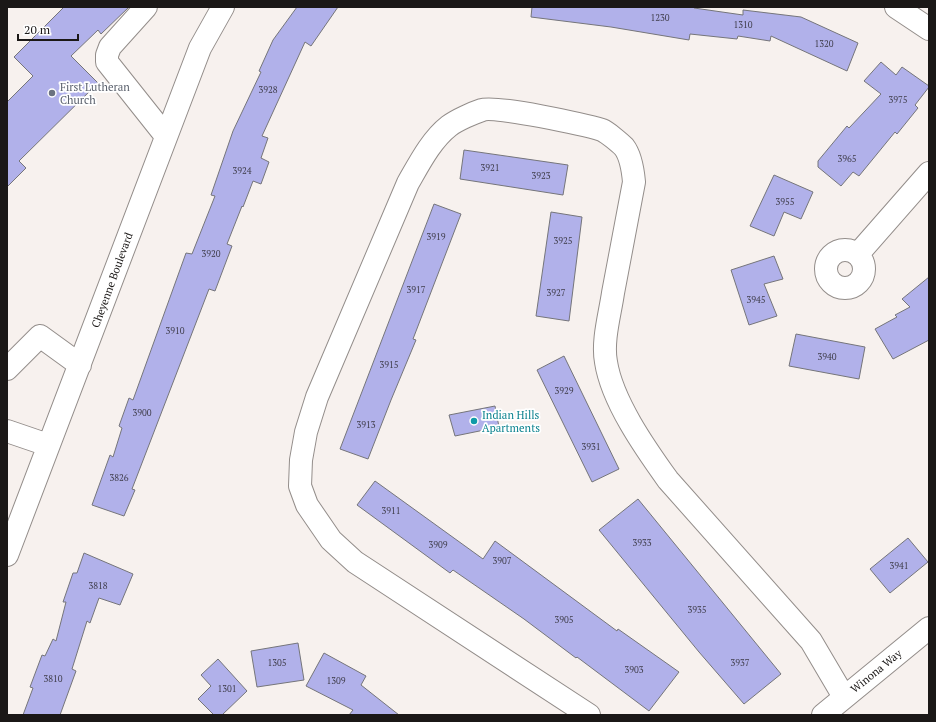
<svg xmlns="http://www.w3.org/2000/svg" width="936" height="722" viewBox="0 0 936 722" font-family="'PT Serif',serif">
<style>
.building{fill:#b1b1ea;stroke:#75757a}
.lines{fill:none;stroke-linecap:round;stroke-linejoin:round}
.minor-casing{stroke:#938d8a;stroke-width:24}
.minor{stroke:#fff;stroke-width:22}
.worship-dot{fill:#6b7280;stroke:#fff;stroke-width:1.5}
.culture-dot{fill:#0f9aa8;stroke:#fff;stroke-width:1.5}
.labels{text-anchor:middle;stroke-width:3.5;stroke-linejoin:round;paint-order:stroke}
.number-label{font-size:9px;fill:#403e4c}
.worship-label{font-size:11px;fill:#5b616d;stroke:#fff;text-anchor:start}
.street-label{font-size:11px;fill:#1b1817;stroke:#fff}
.culture-label{font-size:11px;fill:#0d838f;stroke:#fff;text-anchor:start}
</style>
<rect width="100%" height="100%" fill="#f7f1ee"/>
<!-- building -->
<path class="building" d="M64,7H129L101,34L98,30L71,56L98,83L19,161L26,168L7,187V102L33,76L14,57Z
M297,7H338L311,46L305,42L262,136L268,138L261,158L269,162L261,184L253,181L243,207L242,206L227,244L232,246L215,291L209,289L132,489L135,490L124,516L92,505L110,455L113,457L122,428L119,426L129,398L133,400L186,253L192,254L215,196L211,195L233,131L261,72L259,71L273,40Z
M532,7H694V8L743,15V10L801,17L858,43L847,71L771,36L770,41L738,36L737,39L690,34L689,40L611,27L531,17Z
M881,62L896,75L902,67L929,86V87L915,105L918,108L897,134L895,132L859,176L853,172L841,186L818,167V161L847,126L849,128L881,94L864,81Z
M464,150L568,165L563,195L460,179Z
M774,175L813,192L801,219L784,212L774,236L750,226Z
M434,204L461,214L413,339L416,340L391,400L368,459L340,449Z
M551,212L582,217L569,321L536,316Z
M774,256L783,279L764,284L777,316L749,325L731,270Z
M929,277V340L893,359L875,329L897,317L895,315L910,307L902,299Z
M796,334L865,347L859,379L789,366Z
M564,356L619,469L592,482L537,370Z
M495,406L499,427L455,436L449,415Z
M375,481L483,559L495,541L617,631L618,629L679,672L649,711L577,657L576,658L524,619L453,570L450,573L357,505Z
M638,499L781,674L744,704L699,652L599,530Z
M908,538L928,562L890,593L870,569Z
M84,553L133,574L120,605L99,598L90,623L87,621L72,669L76,671L60,715H23L33,688L30,687L42,655L45,656L53,639L56,641L66,602H63L73,573H77Z
M298,643L304,680L257,687L251,651Z
M324,653L366,676L361,685L399,715H349L353,710L306,686Z
M218,659L247,691L222,715H214L198,699L211,686L201,675Z"/>
<g class="lines">
<defs>
<path id="minor" d="M146,7L110,47L107,55V62L165,135
M896,7L929,29
M826 269a19 19 0 1 1 38 0a19 19 0 1 1-38 0Z
M858,254L929,173
M7,369L40,336L80,365
M7,431L48,445
M7,555L200,48L223,7
M589,715L355,562L331,540L307,505L300,486L301,460L306,432L317,397L408,183C419,164 431,140 449,126C457,120 473,113 482,110C495,105 586,125 602,130C607,132 620,143 624,147C631,156 633,171 634,182C627,219 620,256 613,293C610,314 602,341 606,362C612,401 645,448 668,480L811,641L844,697
M823,715L929,628"/>
</defs>
<!-- minor casing -->
<use href="#minor" class="minor-casing"/>
<!-- minor -->
<use href="#minor" class="minor"/>
</g>
<!-- markers -->
<circle class="worship-dot" cx="52" cy="93" r="4"/>
<circle class="culture-dot" cx="474" cy="421" r="4"/>
<g class="labels">
<!-- number labels -->
<g class="number-label">
<text x="660" y="21">1230</text>
<text x="743" y="28">1310</text>
<text x="824" y="47">1320</text>
<text x="268" y="93">3928</text>
<text x="898" y="103">3975</text>
<text x="847" y="162">3965</text>
<text x="490" y="171">3921</text>
<text x="242" y="174">3924</text>
<text x="541" y="179">3923</text>
<text x="785" y="205">3955</text>
<text x="436" y="240">3919</text>
<text x="563" y="244">3925</text>
<text x="211" y="257">3920</text>
<text x="416" y="293">3917</text>
<text x="556" y="296">3927</text>
<text x="756" y="303">3945</text>
<text x="175" y="334">3910</text>
<text x="827" y="360">3940</text>
<text x="389" y="368">3915</text>
<text x="564" y="394">3929</text>
<text x="142" y="416">3900</text>
<text x="366" y="428">3913</text>
<text x="591" y="450">3931</text>
<text x="119" y="481">3826</text>
<text x="391" y="514">3911</text>
<text x="642" y="546">3933</text>
<text x="438" y="548">3909</text>
<text x="502" y="564">3907</text>
<text x="899" y="569">3941</text>
<text x="98" y="589">3818</text>
<text x="697" y="613">3935</text>
<text x="564" y="623">3905</text>
<text x="277" y="666">1305</text>
<text x="740" y="666">3937</text>
<text x="634" y="673">3903</text>
<text x="53" y="682">3810</text>
<text x="336" y="684">1309</text>
<text x="227" y="692">1301</text>
</g>
<!-- worship labels -->
<g class="worship-label">
<text x="60" y="91">First Lutheran<tspan x="60" dy="13">Church</tspan></text>
</g>
<!-- street labels -->
<g class="street-label">
<text transform="translate(112 280) rotate(-70)" y="4">Cheyenne Boulevard</text>
<text transform="translate(876 671) rotate(-39)" y="4">Winona Way</text>
</g>
<!-- culture labels -->
<g class="culture-label">
<text x="482" y="419">Indian Hills<tspan x="482" dy="13">Apartments</tspan></text>
</g>
</g>
<!-- border -->
<rect width="936" height="722" fill="none" stroke="#1b1817" stroke-width="16"/>
<!-- scale -->
<path d="M18 34v6h60v-6" fill="none" stroke="#1b1817" stroke-width="2"/>
<text x="24" y="34" font-size="12" fill="#1b1817" stroke="#ffffff" stroke-width="3" paint-order="stroke">20 m</text>
</svg>
